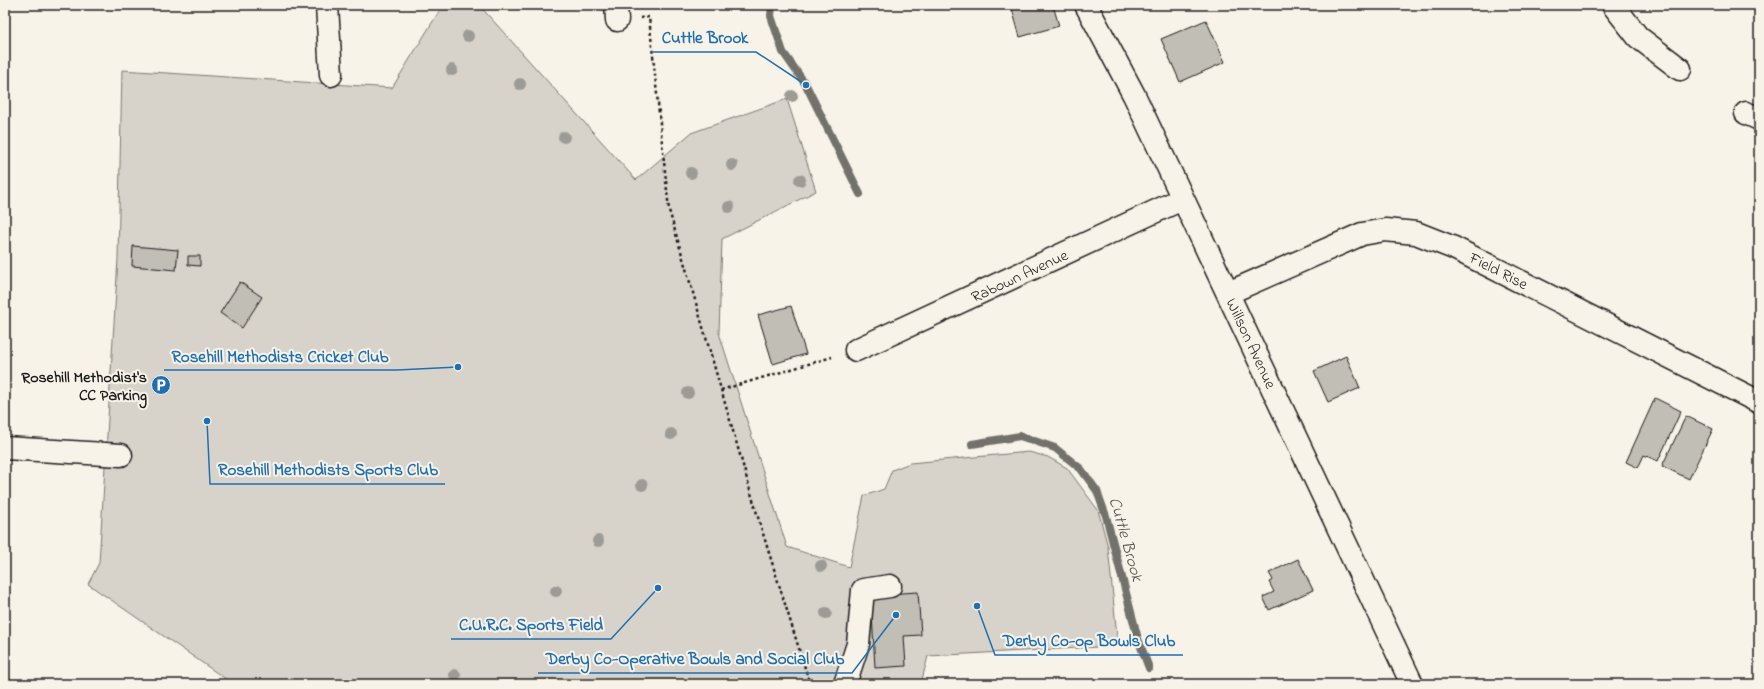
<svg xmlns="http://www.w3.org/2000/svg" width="1764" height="689" viewBox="0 0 1764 689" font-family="'Indie Flower',sans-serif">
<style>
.green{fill:#d7d3cb;stroke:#7a7874}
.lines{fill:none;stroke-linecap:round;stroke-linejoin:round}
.stream{stroke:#72716c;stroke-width:8}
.building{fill:#c0beb5;stroke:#1c1c1c}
.minor-casing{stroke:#1c1c1c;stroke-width:25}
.path{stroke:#1c1c1c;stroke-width:2.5;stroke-dasharray:3 3;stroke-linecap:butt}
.minor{stroke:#f7f3e8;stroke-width:22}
.tree{fill:#9d9b95}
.labels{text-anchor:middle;stroke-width:4;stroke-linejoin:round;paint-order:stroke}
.street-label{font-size:16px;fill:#1c1c1c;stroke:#f7f3e8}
.poi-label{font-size:16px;font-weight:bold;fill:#1c1c1c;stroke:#f7f3e8;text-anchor:end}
.water-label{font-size:17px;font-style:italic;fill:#565452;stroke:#f7f3e8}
.leader{fill:none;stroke:#1f6fb2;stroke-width:1.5}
.callout-dot{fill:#1f6fb2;stroke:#f7f3e8;stroke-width:1.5}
.callout-label{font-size:17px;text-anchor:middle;font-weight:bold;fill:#1f6fb2;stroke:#f7f3e8;stroke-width:4;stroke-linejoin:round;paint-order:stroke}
</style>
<rect width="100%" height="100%" fill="#f7f3e8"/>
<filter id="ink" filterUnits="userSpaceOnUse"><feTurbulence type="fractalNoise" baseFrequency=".025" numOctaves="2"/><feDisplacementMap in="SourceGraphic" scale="8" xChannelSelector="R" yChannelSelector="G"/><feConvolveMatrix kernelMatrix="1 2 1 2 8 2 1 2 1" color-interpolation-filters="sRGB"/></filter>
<g filter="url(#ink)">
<!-- green -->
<path class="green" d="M443,5H479L636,180L691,133L787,99L816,191L722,239L719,333L787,547L849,567L864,496L884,489L892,470L910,463L1029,452L1048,457L1067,468L1098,510L1108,547L1118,646L928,656L921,684H233L88,584L99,563L118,259L122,70L392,88Z"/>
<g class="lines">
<!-- stream -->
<path class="stream" d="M772,5L771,16L783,52L806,85L860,194
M972,444L1020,436L1055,448L1081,469L1097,491L1106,516L1138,639L1149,668"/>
</g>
<!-- building -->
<path class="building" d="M1011,5H1053L1059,26L1020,37Z
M1206,20L1225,62L1180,82L1161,39Z
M133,246L178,250L176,270L132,266Z
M188,256H200V266L188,265Z
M240,282L262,297L242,328L220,313Z
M791,306L806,354L773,364L758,315Z
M1346,356L1360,388L1328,402L1314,371Z
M1655,398L1681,411L1658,461L1644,455L1638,468L1626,462Z
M1686,416L1713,429L1689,479L1662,466Z
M1298,559L1313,590L1269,610L1263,597L1274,592L1269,582L1273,580L1269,573Z
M918,592L921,635L904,636L906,666L875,668L871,595Z"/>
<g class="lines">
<defs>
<path id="minor" d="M327,5L331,75
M616,5L617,20
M1086,5L1134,95L1412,684
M1613,5L1638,37L1680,69
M1746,113L1759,119
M1228,293L1362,234L1385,230L1416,233L1454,248L1759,402
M856,350L1182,199
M5,448L121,455
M845,684L858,644L863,590L890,586"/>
</defs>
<!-- minor casing -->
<use href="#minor" class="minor-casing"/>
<!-- path -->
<path class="path" d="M640,18L649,17L669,210L760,524L810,684
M721,390L832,357"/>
<!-- minor -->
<use href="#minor" class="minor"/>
</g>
<!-- trees -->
<g class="tree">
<circle cx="468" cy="36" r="6"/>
<circle cx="452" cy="70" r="6"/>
<circle cx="520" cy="84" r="6"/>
<circle cx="792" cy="96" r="6"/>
<circle cx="564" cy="137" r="6"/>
<circle cx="732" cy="165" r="6"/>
<circle cx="691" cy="173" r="6"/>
<circle cx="800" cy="180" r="6"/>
<circle cx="729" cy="207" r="6"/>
<circle cx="688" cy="393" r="6"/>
<circle cx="671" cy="434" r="6"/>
<circle cx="642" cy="485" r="6"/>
<circle cx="598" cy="541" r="6"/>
<circle cx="821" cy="566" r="6"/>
<circle cx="556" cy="591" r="6"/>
<circle cx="826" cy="613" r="6"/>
<circle cx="455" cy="675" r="6"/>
</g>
</g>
<!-- icons -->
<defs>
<symbol id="parking-disc" viewBox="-11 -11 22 22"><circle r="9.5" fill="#1f6fb2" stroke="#f7f3e8"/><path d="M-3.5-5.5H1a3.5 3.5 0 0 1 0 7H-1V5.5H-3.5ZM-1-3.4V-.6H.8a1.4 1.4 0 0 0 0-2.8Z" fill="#fff"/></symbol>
</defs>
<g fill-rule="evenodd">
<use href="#parking-disc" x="150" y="374" width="22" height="22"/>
</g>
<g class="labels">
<!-- street labels -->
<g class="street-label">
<text transform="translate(1499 270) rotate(27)" y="6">Field Rise</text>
<text transform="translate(1019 275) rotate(-25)" y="6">Rabown Avenue</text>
<text transform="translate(1252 343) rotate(65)" y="6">Willson Avenue</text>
</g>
<!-- poi labels -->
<g class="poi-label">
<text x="147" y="382">Rosehill Methodist's<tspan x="147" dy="18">CC Parking</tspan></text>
</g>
<!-- water labels -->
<g class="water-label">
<text transform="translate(1127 539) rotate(74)" y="6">Cuttle Brook</text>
</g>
</g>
<!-- callouts -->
<path class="leader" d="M806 85L756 52H653M458 367L397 370H164M207 421L210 484H445M658 588L611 639H451M977 606L995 655H1183M896 615L852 673H538"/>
<g class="callout-dot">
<circle cx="806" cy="85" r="4"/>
<circle cx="458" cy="367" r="4"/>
<circle cx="207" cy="421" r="4"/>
<circle cx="658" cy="588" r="4"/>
<circle cx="977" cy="606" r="4"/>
<circle cx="896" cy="615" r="4"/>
</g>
<g class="callout-label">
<text x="705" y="43">Cuttle Brook</text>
<text x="280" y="362">Rosehill Methodists Cricket Club</text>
<text x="328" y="475">Rosehill Methodists Sports Club</text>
<text x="531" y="630">C.U.R.C. Sports Field</text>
<text x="1089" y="646">Derby Co-op Bowls Club</text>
<text x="695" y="664">Derby Co-Operative Bowls and Social Club</text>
</g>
<!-- margin -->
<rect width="1764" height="689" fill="none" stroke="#f7f3e8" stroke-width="20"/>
<rect x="10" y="10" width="1744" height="669" fill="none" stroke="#1c1c1c" stroke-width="1.5" filter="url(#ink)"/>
</svg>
